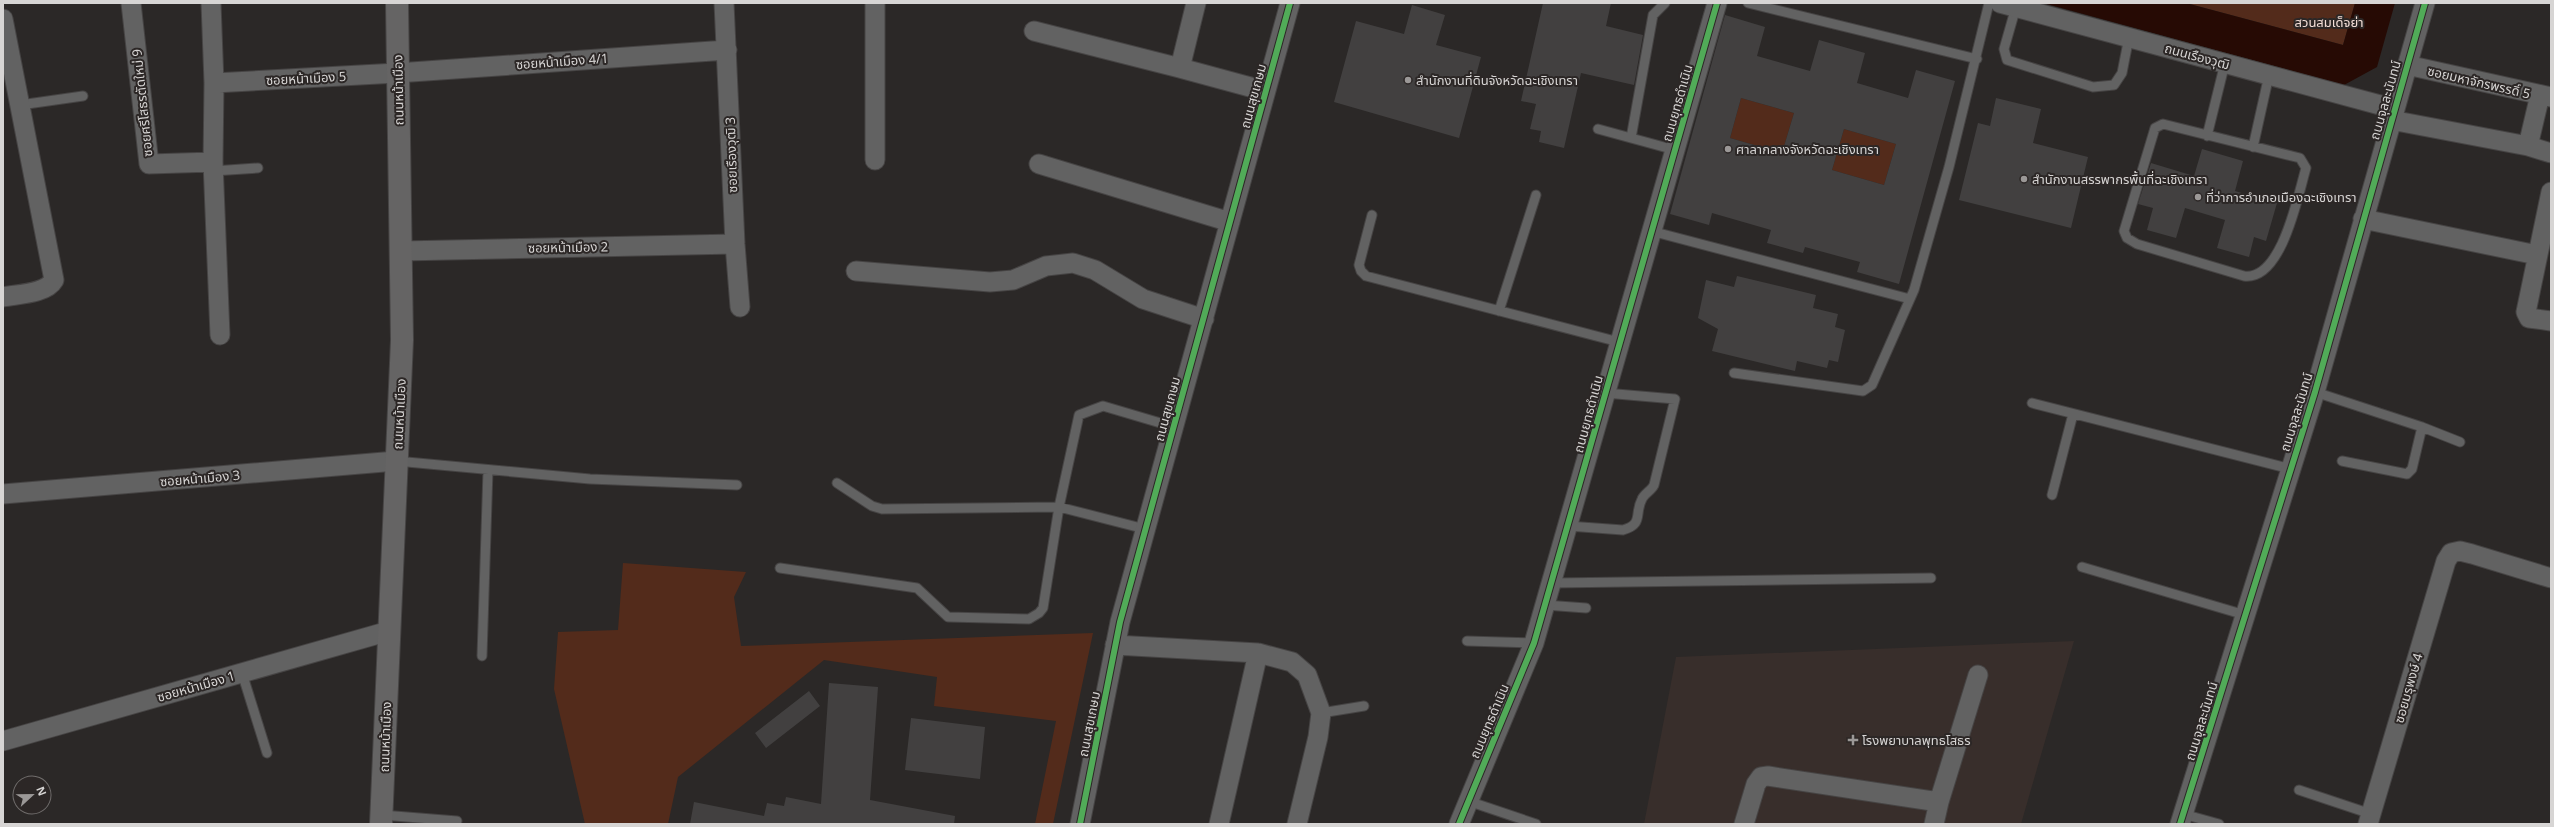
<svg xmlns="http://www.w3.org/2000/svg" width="2554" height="827" viewBox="0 0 2554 827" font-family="'Noto Sans','Noto Sans Thai',sans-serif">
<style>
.built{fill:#382e2b}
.green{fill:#532b1b}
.water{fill:#260a04}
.building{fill:#424040;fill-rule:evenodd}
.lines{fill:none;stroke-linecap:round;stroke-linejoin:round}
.lane-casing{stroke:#464444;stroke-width:11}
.street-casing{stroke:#464444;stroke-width:21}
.secondary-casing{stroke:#464444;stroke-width:24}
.lane{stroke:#626262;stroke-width:9}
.street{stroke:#626262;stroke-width:19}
.secondary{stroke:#656464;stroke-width:22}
.cycleway-casing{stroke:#2c2726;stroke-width:8}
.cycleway{stroke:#51ab58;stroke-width:6}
.poi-dot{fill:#9b9897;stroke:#2c2726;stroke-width:1.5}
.labels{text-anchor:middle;stroke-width:4;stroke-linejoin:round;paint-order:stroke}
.park-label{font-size:13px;fill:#f3ded7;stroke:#2c2726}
.street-label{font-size:13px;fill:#d7d5d4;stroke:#2c2726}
.poi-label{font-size:13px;fill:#d7d5d4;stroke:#2c2726;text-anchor:start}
</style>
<rect width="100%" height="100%" fill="#2b2827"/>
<!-- built -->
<path class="built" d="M2074,641L2021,824H1644L1676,657Z"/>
<!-- green -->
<path class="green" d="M2186,3H2355L2343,45Z
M1741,98L1794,113L1782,153L1730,138Z
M1844,129L1896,144L1884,185L1832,170Z
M623,563L746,572L734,597L741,646L1093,633L1053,824H1035L1056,721L934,706L937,677L824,660L678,777L668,824H585L554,689L558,632L618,630Z"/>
<!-- water -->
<path class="water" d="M2043,3H2186L2343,45L2355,3H2395L2377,67L2344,85Z"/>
<!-- building -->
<path class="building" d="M1543,3H1611L1606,26L1643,35L1634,85L1581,73L1564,148L1539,142L1541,131L1530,129L1536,104L1521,101Z
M1412,5L1445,15L1436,45L1481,57L1459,138L1334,102L1356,21L1404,34Z
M1725,15L1765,27L1757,56L1810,71L1819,40L1865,53L1857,83L1908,98L1916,70L1955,81L1899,284L1857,272L1860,262L1805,247L1803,253L1767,243L1771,230L1712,213L1709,225L1670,214ZM1741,98L1794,113L1782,153L1730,138ZM1844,129L1896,144L1884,185L1832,170Z
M1996,98L2041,109L2033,143L2088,157L2071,228L1959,200L1978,123L1990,126Z
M2202,149L2243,161L2235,191L2277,203L2266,241L2254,237L2249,257L2217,248L2225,220L2185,208L2176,238L2147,230L2153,208L2138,204L2151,163L2194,176Z
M1737,276L1816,295L1813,308L1838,314L1835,327L1845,330L1838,362L1829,360L1827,368L1797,361L1795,371L1712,351L1718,329L1698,318L1706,280L1734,287Z
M829,683L878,687L870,800L955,816L954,824H690L694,802L764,816L767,803L784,806L786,797L821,804Z
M809,691L820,706L766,748L755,733Z
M911,718L985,727L980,779L905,770Z"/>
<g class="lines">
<defs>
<path id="lane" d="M1748,3L1977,59
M2016,7L2004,49L2007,60L2093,87L2114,85L2122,73L2129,37
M20,105L83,96
M2163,124L2300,158L2306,168C2298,195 2282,281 2244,276L2137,244L2127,238L2124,231L2155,128Z
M1598,129L1675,150
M2207,136L2225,63
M1631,138L1653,15L1665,3
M2253,147L2269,75
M213,171L258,168
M1372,215L1359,265L1361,271L1366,276L1619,342
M1651,231L1910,299
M1499,311L1536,195
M1734,373L1863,391L1872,385L1914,290L1949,167L1989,3
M2315,392L2422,427L2460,442
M2032,403L2291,469
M396,461L590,479L737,485
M2342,461L2407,474L2412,469L2422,427
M837,483L872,506L882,509L1059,507L1145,529
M2052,495L2073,414
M1568,526L1623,530C1644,524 1634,514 1642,499C1644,494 1651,491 1654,485L1675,399L1605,393
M2082,567L2245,615
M780,568L917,588L948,617L1029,619L1039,613L1043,608L1059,507L1079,415L1103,406L1174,427
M1552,583L1931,578
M1545,605L1586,608
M1467,641L1534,643
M482,656L488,470
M242,673L267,753
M1321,713L1364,706
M2299,790L2371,814
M1468,801L1536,824
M2183,814L2219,824
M382,815L457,821"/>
<path id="street" d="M131,3L149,164L213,162
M211,3L214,83L213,162L220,335
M724,3L735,244L740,307
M875,3V160
M1196,3L1180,68L1265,91
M2000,3L2395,109
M3,19L54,280C46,294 18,294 3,297
M1034,31L1180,68
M2407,65L2551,97
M214,83L397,73L727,50
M2391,120L2528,146L2551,153
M2528,146L2540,95
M1039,164L1230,222
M2551,192L2526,312L2529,318L2551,321
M2363,219L2537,255
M401,251L735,244
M856,271L990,282L1013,280L1046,266L1073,263L1095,270L1143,299L1204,319
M3,494L396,461
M1115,645L1258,653
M3,741L389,631
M1939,802L1978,675
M1080,824L1120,622L1290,3
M1219,824L1258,653L1292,662L1307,675L1321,713L1318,737L1297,824
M1459,824L1534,643L1717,3
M1744,824L1756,784L1761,777L1768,776L1939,802L1934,824
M2180,824L2315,392L2425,3
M2368,824L2446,561L2451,553L2460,551L2472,554L2551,578"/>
<path id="secondary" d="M381,824L402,340L397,3"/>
</defs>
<!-- lane casing -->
<use href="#lane" class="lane-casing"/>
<!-- street casing -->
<use href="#street" class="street-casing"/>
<!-- secondary casing -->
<use href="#secondary" class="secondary-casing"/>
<!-- lane -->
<use href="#lane" class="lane"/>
<!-- street -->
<use href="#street" class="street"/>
<!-- secondary -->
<use href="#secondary" class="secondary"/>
<defs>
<path id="cycleway" d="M1080,824L1120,622L1290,3
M1459,824L1534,643L1717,3
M2180,824L2315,392L2425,3"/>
</defs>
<!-- cycleway casing -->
<use href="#cycleway" class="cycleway-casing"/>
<!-- cycleway -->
<use href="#cycleway" class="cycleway"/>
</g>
<!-- markers -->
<g class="poi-dot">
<circle cx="1408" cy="80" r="4"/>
<circle cx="1728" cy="149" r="4"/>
<circle cx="2024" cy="179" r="4"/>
<circle cx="2198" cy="197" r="4"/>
<path d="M1851 734h4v4h4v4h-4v4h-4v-4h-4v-4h4z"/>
</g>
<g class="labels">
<!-- park labels -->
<g class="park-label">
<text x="2329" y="27">สวนสมเด็จย่า</text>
</g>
<!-- street labels -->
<g class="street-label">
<text transform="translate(2197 56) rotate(15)" y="5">ถนนเรืองวุฒิ</text>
<text transform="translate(562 61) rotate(-4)" y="5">ซอยหน้าเมือง 4/1</text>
<text transform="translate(306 78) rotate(-3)" y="5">ซอยหน้าเมือง 5</text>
<text transform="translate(2479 82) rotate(13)" y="5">ซอยมหาจักรพรรดิ์ 5</text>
<text transform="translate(398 90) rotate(-91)" y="5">ถนนหน้าเมือง</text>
<text transform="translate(1253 96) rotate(-75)" y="5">ถนนสุขเกษม</text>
<text transform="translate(2385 100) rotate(-74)" y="5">ถนนจุลละนันทน์</text>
<text transform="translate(142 103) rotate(-96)" y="5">ซอยศรีโสธรตัดใหม่ 9</text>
<text transform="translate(1677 103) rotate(-74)" y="5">ถนนยุทธดำเนิน</text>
<text transform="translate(731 155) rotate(-92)" y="5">ซอยเรืองวุฒิ 3</text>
<text transform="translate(568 247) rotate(-1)" y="5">ซอยหน้าเมือง 2</text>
<text transform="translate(1167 409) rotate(-75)" y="5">ถนนสุขเกษม</text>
<text transform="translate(2296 412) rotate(-73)" y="5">ถนนจุลละนันทน์</text>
<text transform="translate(399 414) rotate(-87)" y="5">ถนนหน้าเมือง</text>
<text transform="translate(1588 414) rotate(-75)" y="5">ถนนยุทธดำเนิน</text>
<text transform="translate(200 478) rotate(-5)" y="5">ซอยหน้าเมือง 3</text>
<text transform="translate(196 686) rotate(-16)" y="5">ซอยหน้าเมือง 1</text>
<text transform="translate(2408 688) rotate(-74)" y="5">ซอยมรุพงษ์ 4</text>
<text transform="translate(1489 721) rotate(-67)" y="5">ถนนยุทธดำเนิน</text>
<text transform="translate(2201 721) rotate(-73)" y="5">ถนนจุลละนันทน์</text>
<text transform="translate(1089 724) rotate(-79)" y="5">ถนนสุขเกษม</text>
<text transform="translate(385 737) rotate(-88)" y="5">ถนนหน้าเมือง</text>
</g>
<!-- poi labels -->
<g class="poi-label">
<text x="1416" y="85">สำนักงานที่ดินจังหวัดฉะเชิงเทรา</text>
<text x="1736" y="154">ศาลากลางจังหวัดฉะเชิงเทรา</text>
<text x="2032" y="184">สำนักงานสรรพากรพื้นที่ฉะเชิงเทรา</text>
<text x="2206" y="202">ที่ว่าการอำเภอเมืองฉะเชิงเทรา</text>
<text x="1862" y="745">โรงพยาบาลพุทธโสธร</text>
</g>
</g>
<!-- border -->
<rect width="2554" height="827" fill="none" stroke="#d7d5d4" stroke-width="8"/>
<!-- north arrow -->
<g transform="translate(32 795) rotate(68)"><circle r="19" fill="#2c2726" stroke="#706d6c"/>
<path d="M0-3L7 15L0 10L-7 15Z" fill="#9b9897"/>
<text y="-6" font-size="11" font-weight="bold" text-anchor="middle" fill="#d7d5d4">N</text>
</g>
</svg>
